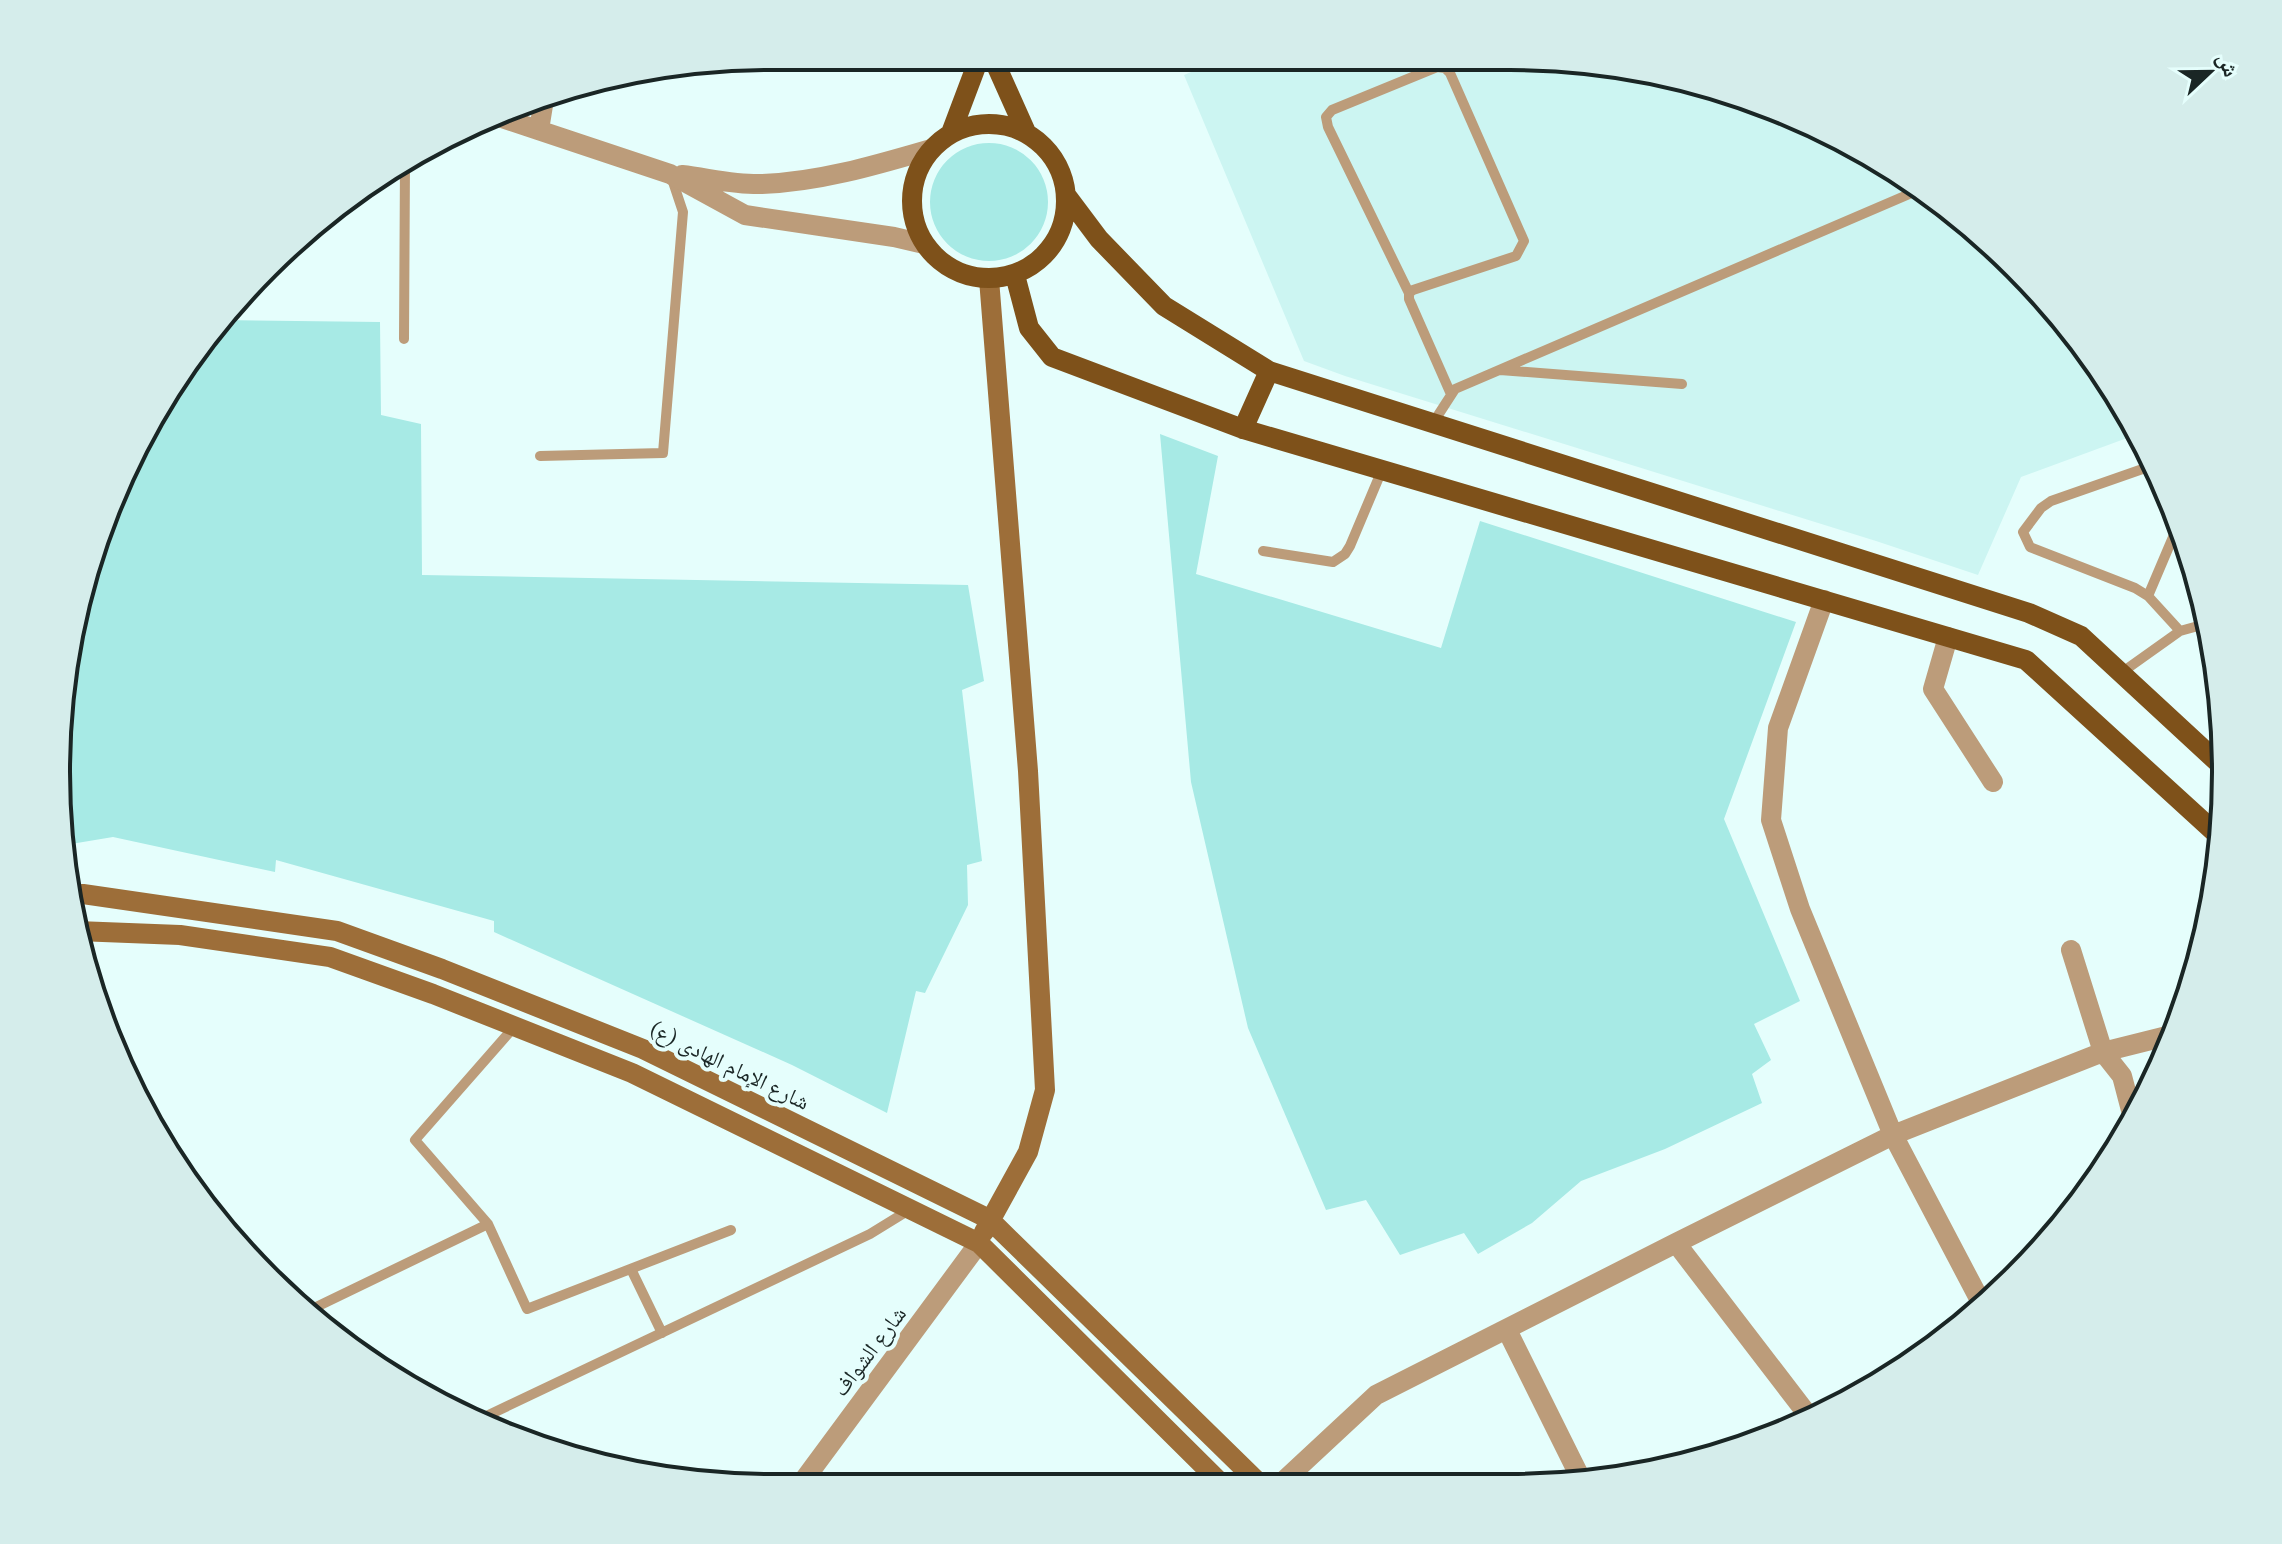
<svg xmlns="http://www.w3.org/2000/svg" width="2282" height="1544" viewBox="0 0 2282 1544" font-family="'IBM Plex Serif','Noto Naskh Arabic',serif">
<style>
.built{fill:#ccf5f2}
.green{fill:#a7eae5}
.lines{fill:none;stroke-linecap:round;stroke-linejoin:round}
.service{stroke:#bc9c7a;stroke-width:10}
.minor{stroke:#bc9c7a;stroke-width:20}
.secondary{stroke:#9d6e39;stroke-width:20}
.primary{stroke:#7e511a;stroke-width:20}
.labels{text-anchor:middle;stroke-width:8;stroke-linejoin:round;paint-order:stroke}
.street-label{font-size:22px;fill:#1a2625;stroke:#e5fefc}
.rim{fill:none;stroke:#1a2625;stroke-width:4}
</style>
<rect width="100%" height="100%" fill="#e5fefc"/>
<!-- built -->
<path class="built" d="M1229,56H1510L1649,70L1827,130L2016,265L2105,374L2138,434L2021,477L1978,575L1876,541L1345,376L1304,361L1184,75Z"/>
<!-- green -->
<path class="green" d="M930 202a59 59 0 1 1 118 0a59 59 0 1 1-118 0Z
M221,320L380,322L381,415L421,424L422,575L968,585L984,681L962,690L982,861L967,865L968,905L925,993L916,991L887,1113L792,1065L494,932V921L276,860L275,872L113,837L65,845L58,725L110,498L204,336Z
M1160,434L1218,456L1196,574L1441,648L1480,521L1796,622L1724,819L1800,1001L1754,1024L1771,1060L1752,1074L1762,1103L1665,1149L1581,1181L1532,1223L1478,1254L1464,1233L1400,1255L1366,1200L1326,1210L1248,1028L1191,782Z"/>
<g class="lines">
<!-- service -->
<path class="service" d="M1409,293L1413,290L1516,256L1524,241L1450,73L1445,68L1437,67L1332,110L1326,117L1328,127L1409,293V299L1450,392
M404,339L405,162
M1500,370L1682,384
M1433,423L1455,389L1914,192
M540,456L663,453L683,212L671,176
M2154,465L2051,501L2041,508L2023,532L2030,547L2135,588L2148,596L2180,631
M1263,551L1333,562L1345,554L1350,546L1382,470
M2148,596L2179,523
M2121,673L2180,631L2209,623
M515,1026L415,1140L488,1224L527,1309L731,1230
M631,1269L662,1333
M310,1310L488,1224
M476,1421L870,1234L909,1210"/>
<!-- minor -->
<path class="minor" d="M496,116L670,174L745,215L894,237L924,244
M539,130L545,93
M682,175C708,178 736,185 762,184C819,182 876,165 931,149
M1824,600L1778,728L1771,820L1800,909L1893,1135L1983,1306
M1948,637L1933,689L1993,782
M2071,950L2103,1052L2122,1076L2133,1118
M1676,1243L1811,1419
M1507,1330L1582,1481
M798,1488L979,1243
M1276,1488L1376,1395L1676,1243L1893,1135L2103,1052L2175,1034"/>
<!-- secondary -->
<path class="secondary" d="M69,895L83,894L337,931L442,969L643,1049L989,1219L1264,1488
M77,931L180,935L330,957L433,994L632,1073L979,1243L1226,1488
M984,1232L1028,1152L1045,1090L1028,771L989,279"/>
<!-- primary -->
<path class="primary" d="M992,56L1026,132
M912 201a77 77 0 1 1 154 0a77 77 0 1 1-154 0Z
M951,133L980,56
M1066,195L1099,239L1164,306L1269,371L2029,613L2081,636L2226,770
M1015,275L1029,328L1052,357L1243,429L2026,660L2220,837
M1243,429L1269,371"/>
</g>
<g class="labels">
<!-- street labels -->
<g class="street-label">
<text transform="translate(730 1065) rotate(26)" y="8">شارع الإمام الهادی (ع)</text>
<text transform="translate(869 1351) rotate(-53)" y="8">شارع الشواف</text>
</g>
</g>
<!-- crop -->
<path d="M0 0H2282V1544H0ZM772 70H1510A702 702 0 0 1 2212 772V772A702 702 0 0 1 1510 1474H772A702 702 0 0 1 70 772V772A702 702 0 0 1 772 70Z" fill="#d5edeb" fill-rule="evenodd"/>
<path class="rim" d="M772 70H1510A702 702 0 0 1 2212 772V772A702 702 0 0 1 1510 1474H772A702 702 0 0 1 70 772V772A702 702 0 0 1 772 70Z"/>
<!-- north arrow -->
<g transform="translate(2210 72) rotate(68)" stroke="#e5fefc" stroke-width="6" paint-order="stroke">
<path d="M0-6L14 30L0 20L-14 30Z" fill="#1a2625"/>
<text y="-12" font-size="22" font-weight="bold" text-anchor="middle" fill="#1a2625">ش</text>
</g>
</svg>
